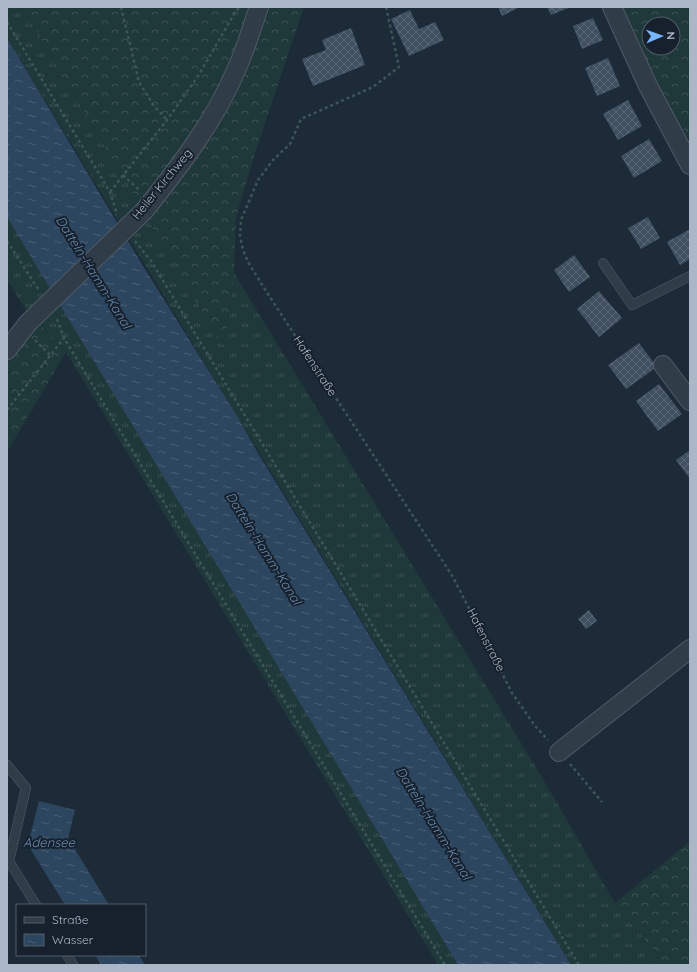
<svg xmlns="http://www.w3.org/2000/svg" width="697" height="972" viewBox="0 0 697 972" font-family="Quicksand,sans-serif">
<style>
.grass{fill:url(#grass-tufts)}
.forest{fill:url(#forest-crowns);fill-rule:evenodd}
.water{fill:url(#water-ripples)}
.building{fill:url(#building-cross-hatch)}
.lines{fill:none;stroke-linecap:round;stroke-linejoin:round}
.service-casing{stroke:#4f5a67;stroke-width:10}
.minor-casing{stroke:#4f5a67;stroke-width:20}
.path{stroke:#3d5557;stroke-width:2.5;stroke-dasharray:3 3;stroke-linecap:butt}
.service{stroke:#313c49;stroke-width:9}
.minor{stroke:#313c49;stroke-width:18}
.minor-bridge-casing{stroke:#4f5a67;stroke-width:20;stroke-linecap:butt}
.minor-bridge{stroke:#313c49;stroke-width:18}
.labels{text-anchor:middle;stroke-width:4;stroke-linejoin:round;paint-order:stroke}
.street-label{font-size:12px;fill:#abb7c6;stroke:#17212d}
.water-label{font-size:13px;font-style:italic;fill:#688aad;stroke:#17212d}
</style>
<defs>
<pattern id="grass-tufts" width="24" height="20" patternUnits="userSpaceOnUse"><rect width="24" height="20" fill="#1f3839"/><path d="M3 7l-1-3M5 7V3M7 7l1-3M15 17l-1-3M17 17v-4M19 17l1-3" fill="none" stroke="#3d5354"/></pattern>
<pattern id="forest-crowns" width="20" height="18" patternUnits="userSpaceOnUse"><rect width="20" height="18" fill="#1f3839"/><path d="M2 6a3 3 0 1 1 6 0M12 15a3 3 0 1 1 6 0" fill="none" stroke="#3d5354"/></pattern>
<pattern id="water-ripples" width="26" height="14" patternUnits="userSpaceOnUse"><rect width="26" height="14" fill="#2d465f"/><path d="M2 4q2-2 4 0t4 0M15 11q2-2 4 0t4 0" fill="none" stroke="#495e74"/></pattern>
<pattern id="building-cross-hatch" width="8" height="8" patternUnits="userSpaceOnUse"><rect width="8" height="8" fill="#405061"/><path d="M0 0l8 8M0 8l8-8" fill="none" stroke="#596776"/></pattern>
</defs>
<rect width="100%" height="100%" fill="#1d2b38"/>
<!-- grass -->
<path class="grass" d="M7,7H23L224,348L234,273L546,784L615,903L666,965H571L7,38Z
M7,217L50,287L458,965H438L66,352L26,310L7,280Z"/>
<!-- forest -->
<path class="forest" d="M23,7H304L258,144L236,217L234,273L224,349Z
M622,7H690V141L653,79ZM649,24H673V48H649Z
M38,322L66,352L7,452V363Z
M690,841V965H666L615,903Z"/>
<!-- water -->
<path class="water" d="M7,38L143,266L237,416L259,455L571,965H458L7,217Z
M39,801L75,810L68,838L109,905H65L28,845Z
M95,955H139L145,965H101Z"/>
<!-- building -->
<path class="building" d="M498,7H520L502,16Z
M547,7H571L551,15Z
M410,10L419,29L435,22L444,40L409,56L391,19Z
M593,18L603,40L582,49L573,26Z
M351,28L365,65L313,86L302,59L326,50L322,40Z
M608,58L620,86L597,96L585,68Z
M628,100L642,126L618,140L603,114Z
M649,139L662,161L634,178L621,156Z
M648,217L660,238L641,249L628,228Z
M690,229V259L680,265L667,242Z
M574,255L590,277L569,292L554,270Z
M599,291L622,318L599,337L577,309Z
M639,343L657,367L626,389L608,365Z
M659,384L682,414L658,431L636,401Z
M690,450V479L676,460Z
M589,610L597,621L586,629L578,619Z"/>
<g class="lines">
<defs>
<path id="service" d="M603,263L632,305L690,276
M7,765L26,788L9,861L36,905
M67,955L73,965"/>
<path id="minor" d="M612,7L648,86L690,165
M144,211C180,166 215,121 237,68C246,48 252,27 259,7
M7,350L28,323
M663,365L690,401
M559,752L690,649"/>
</defs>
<!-- service casing -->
<use href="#service" class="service-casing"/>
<!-- minor casing -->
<use href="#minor" class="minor-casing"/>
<!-- path -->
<path class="path" d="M121,7L139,82L154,106L167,120
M386,7L399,67L373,87L301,119L290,144L273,160L258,180L241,220L240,236L243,250L248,262L266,291L453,577L512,693L535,726L548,740
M7,22L110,192L117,214
M123,175L139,190
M110,192L167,120L198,76L236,11L240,7
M7,241L38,289
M135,241L151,261L579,965
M57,319L64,338L73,353L445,965
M35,340L50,355
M7,410L64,338
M570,764L602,802"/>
<!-- service -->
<use href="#service" class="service"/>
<!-- minor -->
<use href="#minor" class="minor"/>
<defs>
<path id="minor-bridge" d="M28,323L144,211"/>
</defs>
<!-- minor-bridge casing -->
<use href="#minor-bridge" class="minor-bridge-casing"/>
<!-- minor-bridge -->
<use href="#minor-bridge" class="minor-bridge"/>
</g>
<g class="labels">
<!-- street labels -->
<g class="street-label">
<text transform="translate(162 184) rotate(-51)" y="4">Heiler Kirchweg</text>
<text transform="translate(315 366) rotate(57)" y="4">Hafenstraße</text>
<text transform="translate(486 640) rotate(63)" y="4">Hafenstraße</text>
</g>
<!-- water labels -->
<g class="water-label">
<text transform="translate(94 272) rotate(58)" y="5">Datteln-Hamm-Kanal</text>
<text transform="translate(264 548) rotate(58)" y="5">Datteln-Hamm-Kanal</text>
<text transform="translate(434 823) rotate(58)" y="5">Datteln-Hamm-Kanal</text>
<text x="49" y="847">Adensee</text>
</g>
</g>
<!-- border -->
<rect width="697" height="972" fill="none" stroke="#abb7c6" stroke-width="16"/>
<!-- legend -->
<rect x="16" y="904" width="130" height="52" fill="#17212d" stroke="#525d6a"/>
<rect x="24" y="917" width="20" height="6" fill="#313c49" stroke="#525d6a"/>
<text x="52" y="924" font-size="12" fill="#abb7c6">Straße</text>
<rect x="24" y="934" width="20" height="12" fill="url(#water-ripples)" stroke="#525d6a"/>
<text x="52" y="944" font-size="12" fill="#abb7c6">Wasser</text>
<!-- north arrow -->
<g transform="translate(661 36) rotate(88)"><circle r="19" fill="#17212d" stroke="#525d6a"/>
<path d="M0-3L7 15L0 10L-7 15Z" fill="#77b5ff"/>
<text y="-6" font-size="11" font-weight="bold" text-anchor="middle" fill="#abb7c6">N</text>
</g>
</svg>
